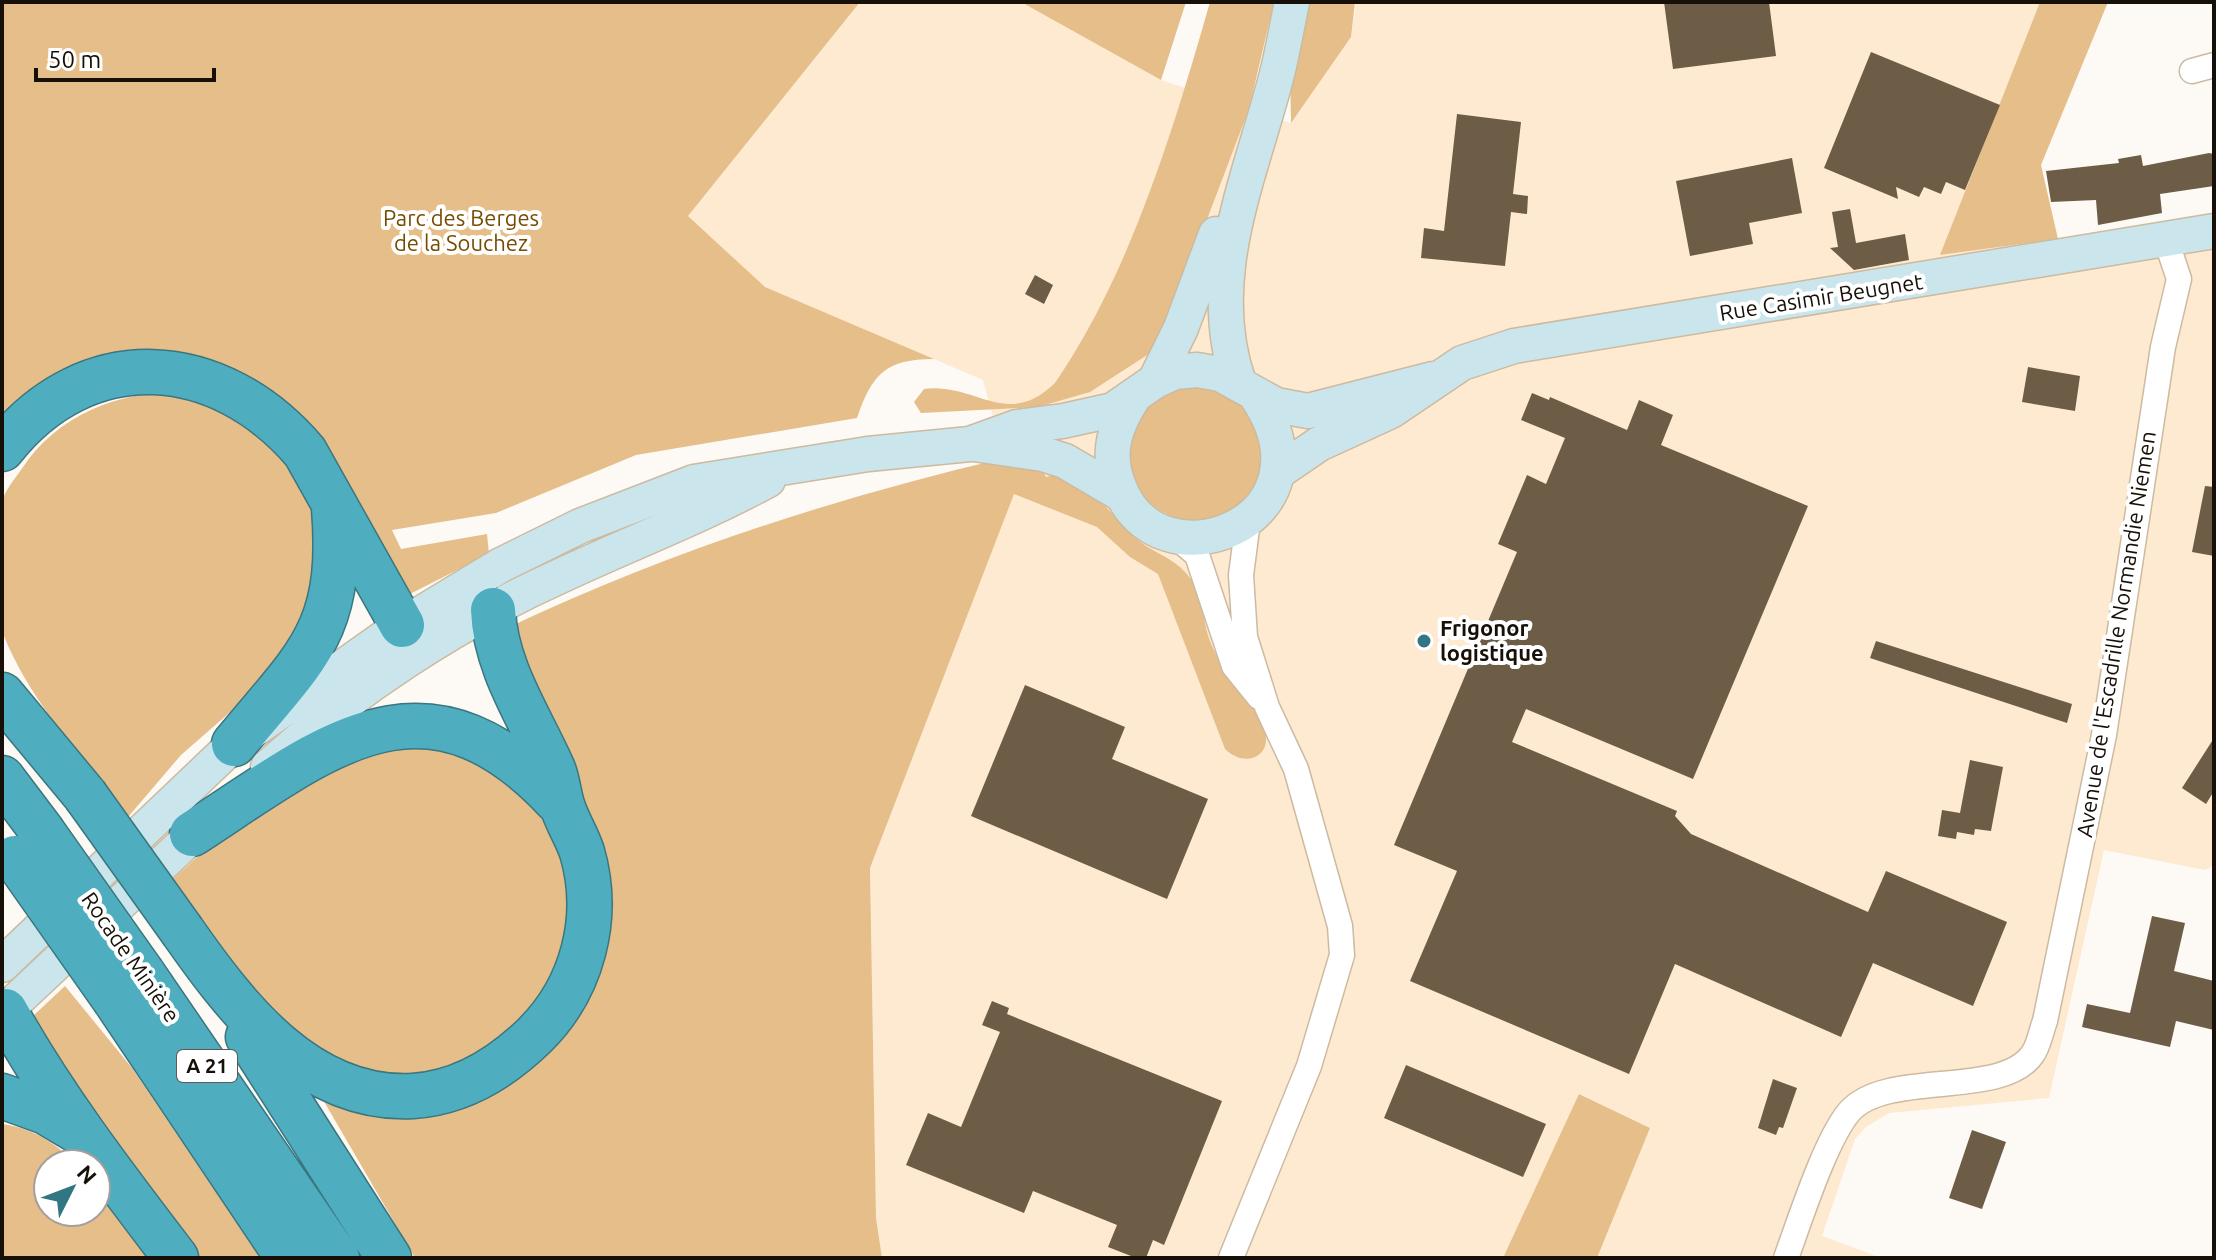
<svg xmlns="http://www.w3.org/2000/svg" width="2216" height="1260" viewBox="0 0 2216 1260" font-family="Ubuntu,sans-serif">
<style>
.built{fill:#feead1}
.green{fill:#e5be89}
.building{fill:#6d5d47}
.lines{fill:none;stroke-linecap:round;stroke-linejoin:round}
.street-casing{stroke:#ccbaa1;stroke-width:27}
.secondary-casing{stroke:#ccbaa1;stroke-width:37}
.highway-casing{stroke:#3b767f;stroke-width:47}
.street{stroke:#fff;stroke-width:24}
.secondary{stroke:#cae6ec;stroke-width:34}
.highway{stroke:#4eadbf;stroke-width:44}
.highway-bridge-casing{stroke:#3b767f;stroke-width:47;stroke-linecap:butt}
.highway-bridge{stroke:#4eadbf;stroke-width:44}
.poi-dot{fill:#307683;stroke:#fff;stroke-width:3}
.labels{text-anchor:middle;stroke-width:8;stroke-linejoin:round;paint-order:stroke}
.shield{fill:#fff;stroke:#5d5852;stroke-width:2}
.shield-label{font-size:20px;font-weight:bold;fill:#171008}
.park-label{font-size:22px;fill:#764d00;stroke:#fff}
.street-label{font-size:22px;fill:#171008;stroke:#fff}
.poi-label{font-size:22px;font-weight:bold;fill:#171008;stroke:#fff;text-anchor:start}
</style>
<rect width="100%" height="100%" fill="#fdf9f4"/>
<!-- built -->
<path class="built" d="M860,2H1021L1161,80L1290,123L1351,37L1356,2H2040L1941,255L2058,239L2067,269L2214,248V865L2205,870L2104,850L2049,1098L1889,1113L1866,1127L1855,1139L1822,1236L1882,1258H1597L1650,1128L1580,1094L1503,1258H882L876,1218L870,868L1014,493L983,380L765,287L688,216Z"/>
<!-- green -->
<path class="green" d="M2,2H860L688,216L765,287L934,359C886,359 872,374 857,418L636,455L496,513L392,530L401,549L487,534L489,554L400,599L346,496L168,360L2,433Z
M1021,2H1186L1161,80Z
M1210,2H1274L1249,109L1158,348L1090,392L1038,407L921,413L914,402L924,389C975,382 1007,430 1055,383C1130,274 1174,128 1210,2Z
M1305,2H1355L1351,37L1291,123L1290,67Z
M2040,2H2108L2041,165L2058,239L1940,255Z
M1128 453a67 67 0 1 1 134 0a67 67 0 1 1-134 0Z
M183,390L258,422L317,507L322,583L267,680L181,755L128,817C85,760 31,703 4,636C0,618 2,589 2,569C2,548 0,522 2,502C5,490 14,480 21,470C58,413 118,393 183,390Z
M1005,458L1042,469L1046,477C1056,474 1065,475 1075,480C1103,496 1119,528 1146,546C1162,556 1179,562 1190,578C1204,598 1202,619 1210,641C1222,674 1251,697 1264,729C1274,756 1245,769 1225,749L1158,574L1130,557L1097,527L1014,494L870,868L876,1218L882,1258H415L322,1098L455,1106L598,936L503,630C664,553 831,499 1005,458Z
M385,743L475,756L538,803L574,879L570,955L515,1037L433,1078L400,1077L355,1068L319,1051L284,1024L254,990L173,879L207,848L296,785Z
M65,986L132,1068L260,1258H194L35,1043L33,1016Z
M1579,1094L1650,1128L1597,1258H1503Z
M2,1124C31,1128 56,1142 75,1164H48V1212H96V1188L150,1258H2Z"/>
<!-- building -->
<path class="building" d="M1664,2H1769L1776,56L1673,69Z
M1871,52L2000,105L1965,190L1946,182L1941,194L1924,187L1919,197L1896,187L1898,199L1824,168Z
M1457,114L1521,122L1513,194L1528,196L1527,214L1511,212L1505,266L1421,258L1424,228L1444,231Z
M2209,153L2214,154V186L2160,194L2162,213L2098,225L2096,200L2051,202L2046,171L2119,163L2118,159L2141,155L2143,166Z
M1792,158L1802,213L1749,223L1753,244L1690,256L1676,181Z
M1850,209L1856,243L1905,234L1909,260L1854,270L1830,248L1838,247L1832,212Z
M1035,275L1053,285L1044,304L1025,294Z
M2028,367L2080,376L2075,411L2022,402Z
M1532,393L1549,400L1550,397L1627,430L1639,400L1673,415L1661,445L1808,506L1693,779L1526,709L1512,742L1677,811L1675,816L1691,834L1868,912L1886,871L2007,922L1973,1006L1873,963L1841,1037L1675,964L1629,1074L1410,981L1457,871L1394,845L1517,552L1498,544L1527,475L1546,484L1565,438L1521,420Z
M2205,486L2214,487V556L2192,552Z
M1876,641L2072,704L2067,723L1870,658Z
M1025,685L1125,727L1112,759L1208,799L1167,899L971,816Z
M2214,738V791L2206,804L2182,788Z
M1970,760L2003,767L1991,831L1975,829L1974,835L1957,832L1956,839L1938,836L1942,810L1960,813Z
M2152,916L2185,923L2174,971L2214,981V1030L2176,1021L2170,1047L2082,1027L2087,1004L2130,1013Z
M992,1001L1009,1008L1007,1014L1222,1101L1164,1245L1153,1240L1146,1258H1136L1108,1247L1117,1225L1033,1191L1024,1213L906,1165L928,1113L961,1127L1000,1032L982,1025Z
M1406,1065L1546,1124L1523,1177L1384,1118Z
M1773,1079L1797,1088L1783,1128L1779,1127L1776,1135L1758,1128Z
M1972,1130L2006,1142L1982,1209L1949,1198Z"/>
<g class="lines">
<defs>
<path id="street" d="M2192,71L2214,65
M1175,536L1197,555L1234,666L1259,697
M1231,1258L1309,1066L1342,955L1340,926L1296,769L1267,707L1245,637L1241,575L1248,521
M1786,1258C1800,1220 1825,1141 1849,1112C1886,1069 2000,1099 2032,1055C2039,1046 2041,1031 2045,1021L2104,735L2163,347L2179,279L2166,240"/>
<path id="secondary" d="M1155,381L1181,328L1216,234
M1239,383C1202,278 1251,176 1277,74C1283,50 1287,26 1292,2
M1133,398C1115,426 1106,452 1118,484C1156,593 1340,522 1257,397
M974,444L1043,454L1065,461L1121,494
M1278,472L1319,444L1391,411L1462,363L1514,346L2214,231
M268,767C353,691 454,624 558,577C628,544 700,517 768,480
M2,965L234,744L402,625L501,565L580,526L694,482L868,454L970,444L1017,427L1063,421L1113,410L1155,381L1175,372L1197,370L1220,374L1276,405L1308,411L1433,379
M2,1014L211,818"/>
<path id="highway" d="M2,449C87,341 219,351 305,452L402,625
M2,695L85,795
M234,744C307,655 344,632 334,508
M2,778L42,831
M192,834C322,750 423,657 557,801
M183,932C237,1009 308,1102 413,1096C460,1093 501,1068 534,1036C583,988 601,917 582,852C577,837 568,823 563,808C558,794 558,779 552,767C529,716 495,666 493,610
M143,974L337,1258
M115,1000L288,1258
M5,1011C54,1099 115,1178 176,1258
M248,1037L389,1258
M2,1096L46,1112L78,1131"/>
</defs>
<!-- street casing -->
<use href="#street" class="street-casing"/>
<!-- secondary casing -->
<use href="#secondary" class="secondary-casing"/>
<!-- highway casing -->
<use href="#highway" class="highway-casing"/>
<!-- street -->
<use href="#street" class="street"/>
<!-- secondary -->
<use href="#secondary" class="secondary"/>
<!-- highway -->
<use href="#highway" class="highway"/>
<defs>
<path id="highway-bridge" d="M85,795L183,932
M42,831L143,974
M15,858L115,1000"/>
</defs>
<!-- highway-bridge casing -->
<use href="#highway-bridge" class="highway-bridge-casing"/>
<!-- highway-bridge -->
<use href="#highway-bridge" class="highway-bridge"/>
</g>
<!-- markers -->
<circle class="poi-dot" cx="1424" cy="641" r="8"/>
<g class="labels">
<!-- shield labels -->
<rect class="shield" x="177" y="1050" width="60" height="32" rx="6"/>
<g class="shield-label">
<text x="207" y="1073">A 21</text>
</g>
<!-- park labels -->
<g class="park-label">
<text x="461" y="226">Parc des Berges<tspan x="461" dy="25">de la Souchez</tspan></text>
</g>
<!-- street labels -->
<g class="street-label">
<text transform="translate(1821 297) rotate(-9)" y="8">Rue Casimir Beugnet</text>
<text transform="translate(2116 634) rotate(-81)" y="8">Avenue de l'Escadrille Normandie Niemen</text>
<text transform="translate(131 957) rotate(55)" y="8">Rocade Minière</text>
</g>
<!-- poi labels -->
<g class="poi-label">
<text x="1440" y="636">Frigonor<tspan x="1440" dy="25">logistique</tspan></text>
</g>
</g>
<!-- border -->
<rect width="2216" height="1260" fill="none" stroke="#171008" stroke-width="8"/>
<!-- north arrow -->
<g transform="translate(72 1188) rotate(48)"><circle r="38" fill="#ffffff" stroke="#a29f9c" stroke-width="2"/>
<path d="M0-6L14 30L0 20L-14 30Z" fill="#307683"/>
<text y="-12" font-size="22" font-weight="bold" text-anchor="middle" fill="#171008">N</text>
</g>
<!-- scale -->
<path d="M36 68v12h178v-12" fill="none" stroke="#171008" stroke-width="4"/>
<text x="48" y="68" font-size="24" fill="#171008" stroke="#ffffff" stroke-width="6" paint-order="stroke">50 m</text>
</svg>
